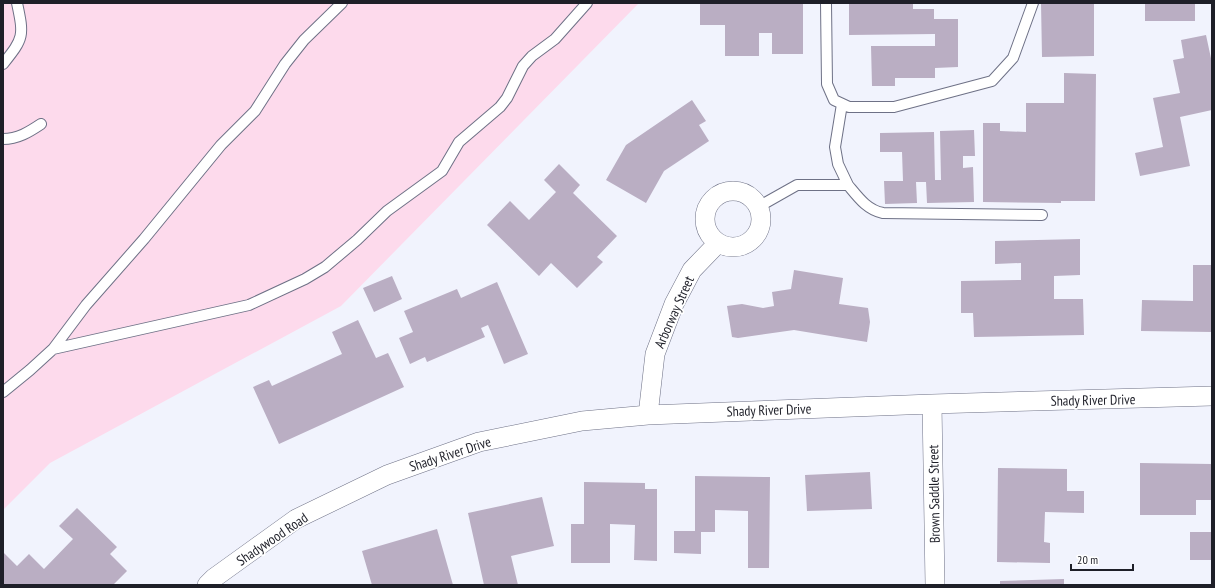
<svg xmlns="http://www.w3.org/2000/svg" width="1215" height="588" viewBox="0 0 1215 588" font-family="'PT Sans Narrow',sans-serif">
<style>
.green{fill:#fddaec}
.building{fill:#baaec3}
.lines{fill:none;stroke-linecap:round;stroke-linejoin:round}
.lane-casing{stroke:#6e7186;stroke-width:12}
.street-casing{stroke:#6e7186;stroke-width:20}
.lane{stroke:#fff;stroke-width:10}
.street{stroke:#fff;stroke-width:19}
.labels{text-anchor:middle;stroke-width:3.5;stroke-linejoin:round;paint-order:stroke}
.street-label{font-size:14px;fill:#1e1f28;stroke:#fff}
</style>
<rect width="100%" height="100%" fill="#f1f3fd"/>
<!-- green -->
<path class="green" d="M3,3H639L341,306L50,463L3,510Z"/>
<!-- building -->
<path class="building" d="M700,3H803V54H772V33H759V56H725V25H700Z
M849,3H913V9H934V19H958V67L935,68V78H895V86H872L871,46H935V34L849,35Z
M1041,3H1094V56L1042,57Z
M1145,3H1195V21H1145Z
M1206,35L1212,63V110L1180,117L1190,166L1140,176L1135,153L1163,147L1153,98L1180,93L1173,60L1184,58L1181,40Z
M1064,73L1096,74L1095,201H1061V203L983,202V123H1000V131L1026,132V103H1064Z
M692,100L706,121L699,125L709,141L664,171L646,203L606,180L626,145Z
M974,130L975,156H963V168L973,167L974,202L927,203L926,182H916L917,203L885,204L884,181H903L902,152H880V133L934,132L935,180H941L940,131Z
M559,164L580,185L573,193L617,236L597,257L603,262L577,288L551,263L539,276L487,225L510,201L529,220L556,192L544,180Z
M1080,239V275L1054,276V299H1083L1084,335L974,337L973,313H961V281L1021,280V263L995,264V241Z
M1193,265H1212V332L1141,331L1142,300L1193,301Z
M794,270L843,278L839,304L868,308L870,322L867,342L794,330L738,338L732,337L727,306L742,304L763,308L774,306L772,292L791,289Z
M392,276L402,299L374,312L363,288Z
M497,282L528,354L504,364L488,325L481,328L485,337L427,362L425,357L410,364L399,338L413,332L404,311L457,289L461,298Z
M358,320L376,358L388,353L404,387L279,444L253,387L269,380L272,386L342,354L332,332Z
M1140,463L1212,464V500H1196V515H1140Z
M998,468L1067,469V491H1084V513L1045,512L1044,542L1050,543V563L997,562Z
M870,472L872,509L807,511L805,475Z
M695,476L770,477L769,568H748V511L715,510V532H701V554L674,553V531H695Z
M584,482L645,483V489H657V561L634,560L635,525L610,524V563H571V524H584Z
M542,497L554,546L511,556L518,585H484L468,513Z
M77,508L117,547L110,554L127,571L113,585H3V552L17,566L29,554L44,569L73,539L59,526Z
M437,529L453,585H372L362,551Z
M1190,532H1212V560H1190Z
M1064,579V585H1000V581Z"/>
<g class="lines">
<defs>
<path id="lane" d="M826,3L827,84L834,100L849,107H894L992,81L1013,58L1033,3
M3,64C24,38 24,36 17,3
M3,139C18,139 29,132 41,124
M848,185C858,197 867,210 883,213L1042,215
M758,207L797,185H848L838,164L835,147L842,104
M53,349L249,305L305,279L325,267L357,240L387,211L442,171L459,142L500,107L507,98L523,66L532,56L555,39L587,3
M3,392L30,370L53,349L86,305L144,239L221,145L255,111L285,64L304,40L342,3"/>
<path id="street" d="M705 219a28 28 0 1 1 56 0a28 28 0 1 1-56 0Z
M932,404L935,585
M648,415L655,354L674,304L692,270L718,243
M207,585L214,578L296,519L387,475L479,442L582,421L648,415L932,404L1212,396"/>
</defs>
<!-- lane casing -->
<use href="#lane" class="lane-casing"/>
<!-- street casing -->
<use href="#street" class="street-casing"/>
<!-- lane -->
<use href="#lane" class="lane"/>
<!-- street -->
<use href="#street" class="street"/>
</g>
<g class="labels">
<!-- street labels -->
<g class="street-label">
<text transform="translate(674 312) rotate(-66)" y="5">Arborway Street</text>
<text transform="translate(1093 400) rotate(-1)" y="5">Shady River Drive</text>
<text transform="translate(769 410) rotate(-2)" y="5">Shady River Drive</text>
<text transform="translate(450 454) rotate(-18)" y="5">Shady River Drive</text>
<text transform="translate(934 494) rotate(-91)" y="5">Brown Saddle Street</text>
<text transform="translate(272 539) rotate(-34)" y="5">Shadywood Road</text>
</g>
</g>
<!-- border -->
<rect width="1215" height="588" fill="none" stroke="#1e1f28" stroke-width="8"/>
<!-- scale -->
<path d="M1071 564v6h62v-6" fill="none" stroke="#1e1f28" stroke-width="2"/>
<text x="1077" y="564" font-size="12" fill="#1e1f28" stroke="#ffffff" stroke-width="3" paint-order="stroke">20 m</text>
</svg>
